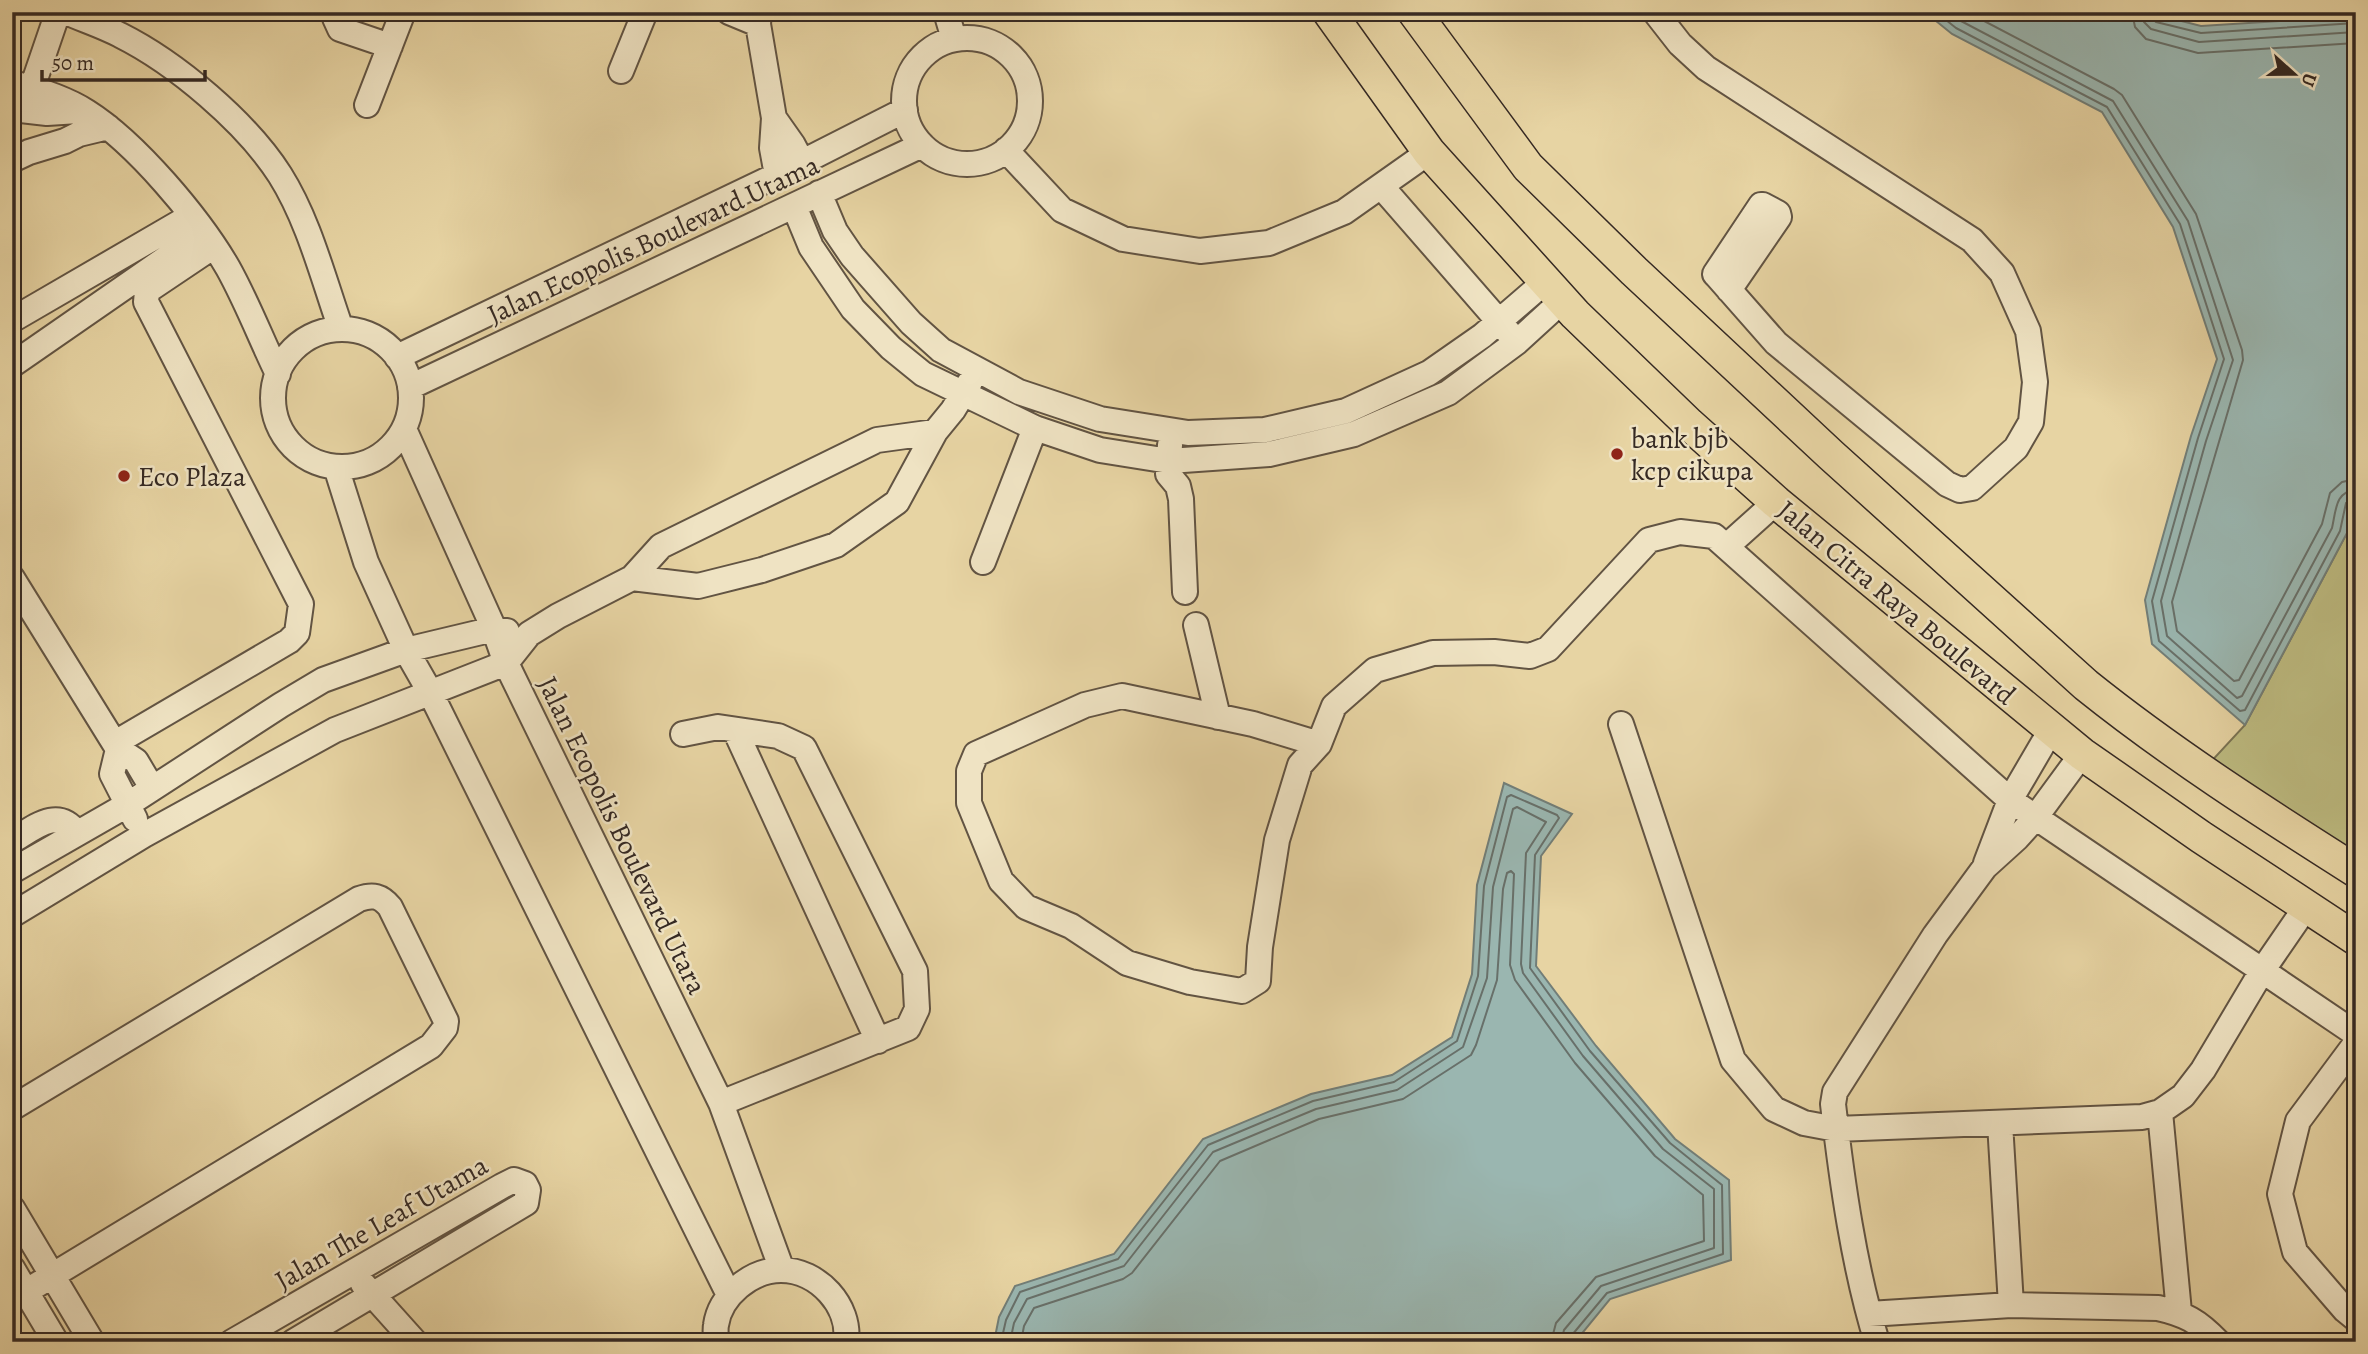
<svg xmlns="http://www.w3.org/2000/svg" width="2368" height="1354" viewBox="0 0 2368 1354" font-family="Alegreya,serif">
<style>
.green{fill:#bdbb80;stroke:#797252;stroke-width:2}
.water{fill:#9ab6b0;stroke:#727e78;stroke-width:2}
.lines{fill:none;stroke-linecap:round;stroke-linejoin:round}
.shore{stroke:#68706a;stroke-width:2}
.minor-casing{stroke:#625443;stroke-width:28}
.major-casing{stroke:#352923;stroke-width:35}
.minor{stroke:#efe3c3;stroke-width:24}
.major{stroke:#e7d4a3;stroke-width:32}
.poi-dot{fill:#8f2418;stroke:#efe3c3;stroke-width:2.5}
.labels{text-anchor:middle;stroke-width:5;stroke-linejoin:round;paint-order:stroke}
.street-label{font-size:28px;fill:#352923;stroke:#efe3c3}
.poi-label{font-size:28px;fill:#352923;stroke:#efe3c3;text-anchor:start}
</style>
<rect width="100%" height="100%" fill="#e7d4a3"/>
<filter id="stains"><feTurbulence type="fractalNoise" baseFrequency=".00286" numOctaves="4"/><feColorMatrix values="0 0 0 0 .2 0 0 0 0 .09 0 0 0 0 .02 0 0 0 .5 -.17"/></filter>
<radialGradient id="worn" r=".72"><stop offset=".6" stop-color="#630" stop-opacity="0"/><stop offset="1" stop-color="#630" stop-opacity=".3"/></radialGradient>
<!-- green -->
<path class="green" d="M2356,489V860L2207,766L2245,725L2347,533Z"/>
<!-- water -->
<path class="water" d="M1925,12H2146L2201,26L2356,16V489L2347,533L2245,725L2152,644L2145,600L2191,436L2217,359L2173,227L2102,112L1952,34Z
M1504,783L1572,814L1541,856L1536,966L1596,1046L1675,1139L1729,1180L1731,1260L1610,1299L1575,1342H994L999,1317L1015,1286L1114,1254L1203,1139L1311,1094L1392,1075L1452,1037L1472,974L1477,885Z"/>
<g class="lines">
<!-- shore -->
<path class="shore" d="M1936,12L1956,28L2107,107L2180,224L2224,359L2198,438L2152,601L2159,641L2240,711L2245,710L2340,531L2346,503L2356,499
M1950,12L1961,21L2113,101L2188,221L2233,360L2206,441L2161,601L2167,636L2237,698L2242,696L2332,528C2336,511 2335,491 2356,490
M1967,12L2114,89L2122,95L2196,214L2242,350L2243,360L2172,602L2177,631L2234,681L2239,680L2322,524L2330,493L2342,482L2356,479
M2132,12L2135,27L2146,39L2198,53L2356,43
M2142,12L2144,22L2151,29L2199,42L2356,32
M2151,12L2152,18L2156,22L2201,33L2356,23
M1001,1342L1006,1320L1020,1292L1118,1259L1208,1145L1313,1101L1394,1082L1457,1041L1478,976L1484,886L1507,797L1511,795L1557,815L1559,818L1535,855L1530,968L1590,1051L1670,1143L1722,1185L1723,1254L1607,1293L1572,1335L1570,1342
M1010,1342L1014,1323L1027,1299L1124,1266L1213,1152L1316,1109L1397,1090L1463,1047L1487,978L1493,887L1513,809L1517,807L1546,822L1526,853L1521,964L1523,973L1583,1056L1663,1149L1714,1189V1248L1601,1286L1564,1330L1561,1342
M1021,1342L1024,1326L1034,1308L1123,1279L1132,1273L1220,1161L1319,1119L1403,1099L1471,1055L1476,1045L1497,980L1503,889L1507,873L1511,871L1514,874L1510,965L1515,980L1575,1063L1655,1156L1703,1195L1704,1241L1596,1277L1556,1323L1551,1342"/>
<defs>
<path id="minor" d="M66,12C84,20 103,26 120,35C176,63 246,122 280,175C309,221 323,278 341,329
M337,12L335,18L340,29L390,46
M729,12L758,24
M759,12L758,24L774,118L793,145L802,162
M946,12L954,39
M1655,12L1680,44L1706,68L1972,240L2002,273L2028,331L2035,382L2031,422L2016,448L1972,488L1960,490L1947,484L1776,343L1717,276L1715,274L1761,205H1763L1778,213L1779,217L1729,290
M904 101a63 63 0 1 1 126 0a63 63 0 1 1-126 0Z
M621,71L645,12
M12,83C36,89 65,98 87,112C136,143 199,218 228,268C247,302 261,339 278,374
M32,88L58,12
M367,105L403,12
M12,109L47,113L78,111
M774,118L772,148L777,175
M1006,150L1062,210L1123,239L1200,251L1269,243L1344,212L1429,152
M12,160L29,152L65,141L79,134L108,127
M1381,186L1509,333
M819,193L835,231L852,256L911,323L941,350L1019,392L1100,419L1188,433L1265,430L1346,411L1429,373L1482,336L1546,281
M794,206L811,247L853,309L891,348L923,374L1035,428L1100,450L1169,461L1269,454L1354,434L1448,393L1517,342L1563,300
M12,320L191,216
M273 398a69 69 0 1 1 138 0a69 69 0 1 1-138 0Z
M397,357L777,175L905,110
M12,365L204,232
M410,387L922,145
M404,429L494,629L506,663L721,1103L782,1270
M1170,445L1168,474L1178,486L1181,499L1185,592
M336,467L366,562L406,650L430,692L729,1295
M1727,546L1776,502
M983,562L1035,428
M12,578L118,749L136,761L152,788
M632,578L698,586L762,570L836,545L897,502L935,432L953,410L970,382
M1196,625L1218,717
M1621,724L1733,1060L1774,1109L1804,1123L1836,1129L2142,1117L2160,1112L2183,1096L2203,1070L2262,971L2306,907
M735,730L878,1041
M683,734L718,727L778,736L804,748L915,971L917,1009L908,1028L721,1103
M115,743L289,641L297,633L301,604L146,302L147,291L214,246
M1319,744L1253,724L1122,696L1085,705L976,754L969,771V803L1001,881L1026,907L1071,926L1127,963L1190,982L1242,991L1258,981L1260,947L1277,840L1300,765L1319,744L1334,706L1375,670L1433,653L1494,652L1530,656L1548,649L1649,540L1680,532L1714,536L2010,800L2356,1034
M118,749L112,774L135,819
M12,841C34,828 57,806 77,833
M1986,863L2010,800L2051,730
M12,871L127,805L281,705L323,680L406,650L494,629L507,631
M12,915L144,835L335,730L506,663L529,634L558,616L632,578L661,546L877,440L935,432
M2356,1043L2298,1121L2280,1194L2295,1252L2345,1310L2356,1319
M12,1108L359,899C373,894 381,896 390,907L446,1021L445,1028L431,1046L12,1300
M2160,1112L2179,1312
M2000,1123L2011,1305
M12,1208L92,1342
M12,1268L56,1342
M363,1284L415,1342
M1869,1314L2011,1305L2158,1308C2185,1314 2198,1321 2218,1342
M232,1342L502,1186L514,1180L525,1184L528,1190L526,1203L293,1342
M716,1342C716,1337 715,1330 716,1325C720,1296 751,1270 781,1270C818,1270 851,1306 846,1342
M1877,1342C1854,1268 1842,1182 1833,1104L1835,1092L1935,935L1985,867L2017,838L2035,818L2082,754"/>
<path id="major" d="M1329,12L1429,152L1575,314L1689,424L1776,502L2082,754L2201,837L2356,939
M1414,12L1528,167L1634,271L1831,455L2086,685C2172,754 2263,812 2356,871"/>
</defs>
<!-- minor casing -->
<use href="#minor" class="minor-casing"/>
<!-- major casing -->
<use href="#major" class="major-casing"/>
<!-- minor -->
<use href="#minor" class="minor"/>
<!-- major -->
<use href="#major" class="major"/>
</g>
<!-- markers -->
<g class="poi-dot">
<circle cx="1617" cy="454" r="7"/>
<circle cx="124" cy="476" r="7"/>
</g>
<g class="labels">
<!-- street labels -->
<g class="street-label">
<text transform="translate(653 239) rotate(-25)" y="10">Jalan Ecopolis Boulevard Utama</text>
<text transform="translate(1897 602) rotate(40)" y="10">Jalan Citra Raya Boulevard</text>
<text transform="translate(623 835) rotate(64)" y="10">Jalan Ecopolis Boulevard Utara</text>
<text transform="translate(381 1222) rotate(-30)" y="10">Jalan The Leaf Utama</text>
</g>
<!-- poi labels -->
<g class="poi-label">
<text x="1631" y="448">bank bjb<tspan x="1631" dy="32">kcp cikupa</tspan></text>
<text x="138" y="486">Eco Plaza</text>
</g>
</g>
<!-- margin -->
<rect width="2368" height="1354" fill="none" stroke="#e7d4a3" stroke-width="42"/>
<rect x="14" y="14" width="2340" height="1326" fill="none" stroke="#352923" stroke-width="3.5"/>
<rect x="21" y="21" width="2326" height="1312" fill="none" stroke="#352923" stroke-width="2"/>
<!-- north arrow -->
<g transform="translate(2294 74) rotate(111)" stroke="#efe3c3" stroke-width="5" paint-order="stroke">
<path d="M0-5L12 26L0 18L-12 26Z" fill="#352923"/>
<text y="-10" font-size="19" font-weight="bold" text-anchor="middle" fill="#352923">U</text>
</g>
<!-- scale -->
<path d="M42 70v10h163v-10" fill="none" stroke="#352923" stroke-width="3.5"/>
<text x="52" y="70" font-size="21" fill="#352923" stroke="#efe3c3" stroke-width="5" paint-order="stroke">50 m</text>
<rect width="100%" height="100%" filter="url(#stains)"/>
<rect width="100%" height="100%" fill="url(#worn)"/>
</svg>
